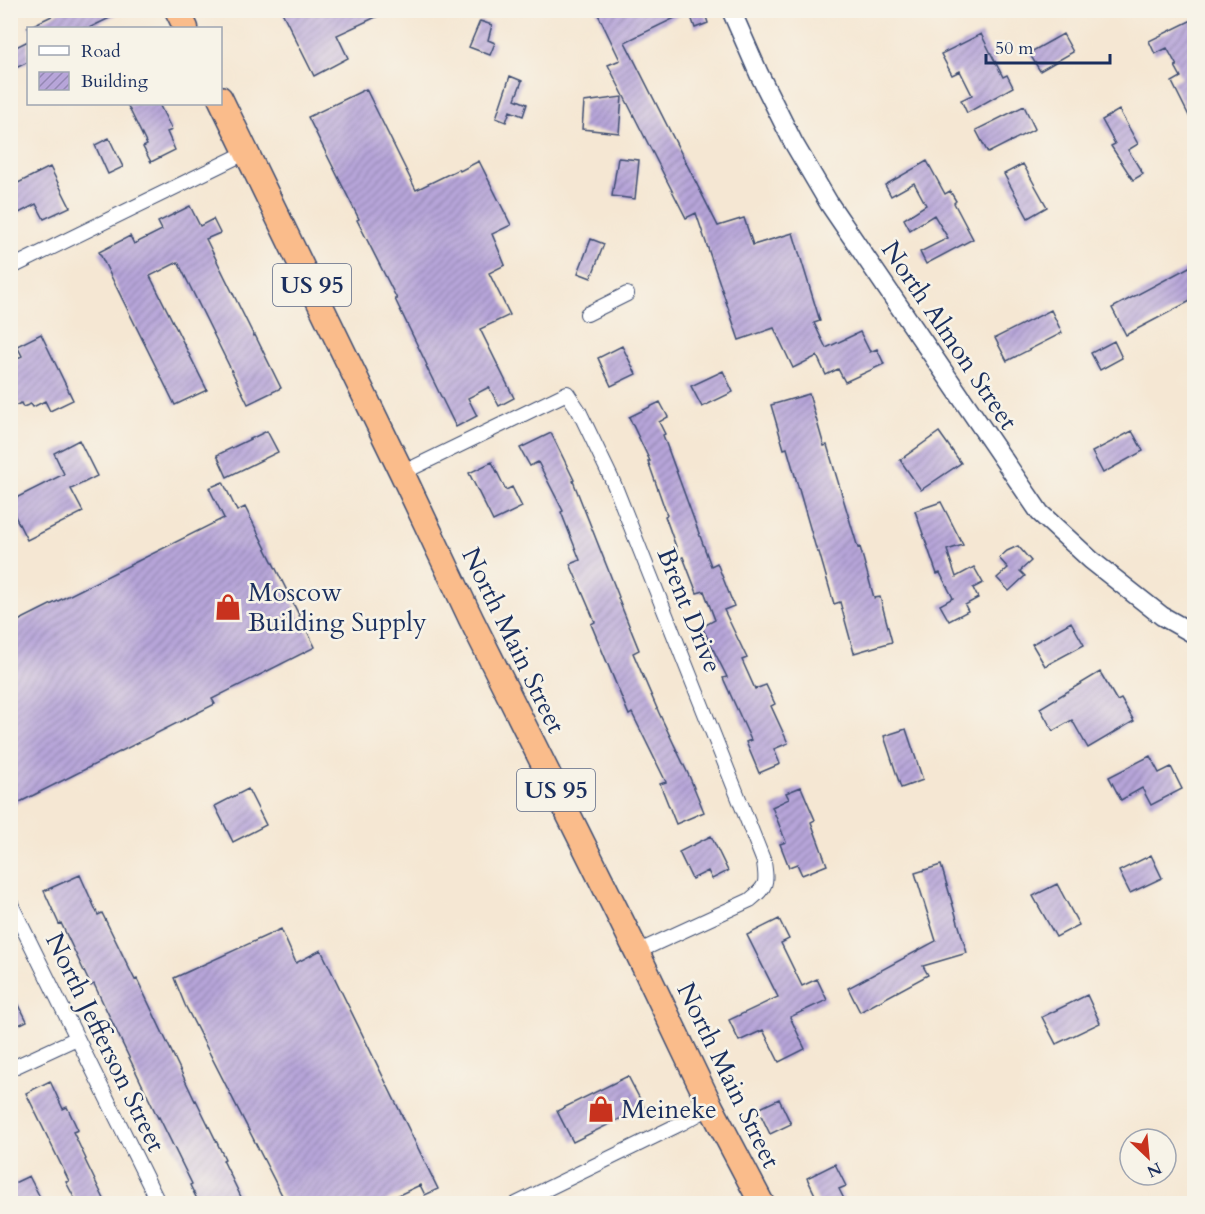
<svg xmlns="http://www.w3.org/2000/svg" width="1205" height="1214" viewBox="0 0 1205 1214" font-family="Cardo,serif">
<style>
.building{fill:url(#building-hatch)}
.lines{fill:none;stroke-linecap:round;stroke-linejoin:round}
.minor-casing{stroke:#3c4b70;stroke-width:16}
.tertiary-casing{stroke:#3c4b70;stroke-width:21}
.trunk-casing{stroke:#3c4b70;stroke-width:27}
.minor{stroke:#fff;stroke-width:14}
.tertiary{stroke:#fff;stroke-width:18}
.trunk{stroke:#fabc8b;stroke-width:24}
.labels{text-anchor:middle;stroke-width:5;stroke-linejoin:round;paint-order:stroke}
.shield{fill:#f7f3e8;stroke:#5d6a87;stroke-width:1.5}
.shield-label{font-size:24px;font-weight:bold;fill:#1b2f5e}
.street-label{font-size:26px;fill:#1b2f5e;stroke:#f7f3e8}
.poi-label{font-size:26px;fill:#1b2f5e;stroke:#f7f3e8;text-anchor:start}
</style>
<defs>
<pattern id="building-hatch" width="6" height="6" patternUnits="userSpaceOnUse" patternTransform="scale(1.5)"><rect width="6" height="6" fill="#b7a5d9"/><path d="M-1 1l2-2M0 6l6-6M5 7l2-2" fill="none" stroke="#9487b3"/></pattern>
</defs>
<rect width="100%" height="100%" fill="#f7f3e8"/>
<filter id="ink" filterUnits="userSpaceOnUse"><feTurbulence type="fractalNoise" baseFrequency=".0167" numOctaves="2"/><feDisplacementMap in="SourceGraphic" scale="12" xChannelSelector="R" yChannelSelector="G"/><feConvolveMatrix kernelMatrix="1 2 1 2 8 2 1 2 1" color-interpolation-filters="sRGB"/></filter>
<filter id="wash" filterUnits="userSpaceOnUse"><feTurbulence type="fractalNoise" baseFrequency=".008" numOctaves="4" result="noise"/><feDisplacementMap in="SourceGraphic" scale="24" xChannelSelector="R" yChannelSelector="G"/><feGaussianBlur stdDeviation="1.35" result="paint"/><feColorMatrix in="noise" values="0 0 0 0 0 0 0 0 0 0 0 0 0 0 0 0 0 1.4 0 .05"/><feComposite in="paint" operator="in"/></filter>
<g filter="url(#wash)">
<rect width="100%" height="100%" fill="#f5e7d3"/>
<g id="blocks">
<!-- building -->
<path class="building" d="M64,10H126L89,28H27Z
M281,10H391L337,35L348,58L314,76Z
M596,10H704L708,23L695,28L689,11L625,42L718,226L744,218L753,245L793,233L820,321L814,323L826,348L860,332L870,352L877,349L884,364L845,382L838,369L826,375L817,356L793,368L774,328L739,340L696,213L686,218L608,65L620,60Z
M1194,19V126L1172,82L1181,77L1175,66H1177L1167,48L1155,54L1149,41Z
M480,21L492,25L488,40L495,43L490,55L469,47Z
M981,34L1003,77L1007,75L1013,87L967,113L961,100L972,95L960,71L952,75L941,54Z
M1063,34L1073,52L1040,71L1029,53Z
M28,41V62L18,67L10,50Z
M510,76L522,81L515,99L527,104L523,116L510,111L506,122L496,118Z
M366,89L416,190L459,169L460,171L479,161L511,225L492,234L505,265L489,273L510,315L480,329L514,398L499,406L489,387L468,398L477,416L456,427L426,366L427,365L395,299H397L357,220L359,219L308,117Z
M622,97L619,133L582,129L584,102Z
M127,104H159L172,130L167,132L175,150L151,162L143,147L147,145Z
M1024,106L1035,129L988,153L976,130Z
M1119,110L1138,144L1128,150L1143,174L1133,180L1111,146L1115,144L1102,120Z
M109,138L123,167L108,174L95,145Z
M618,158L639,160L635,199L612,196Z
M927,161L945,194L950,191L956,201L954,203L973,239L926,264L920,252L948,238L934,215L910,230L904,219L926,205L914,183L891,196L885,185Z
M1023,164L1047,207L1028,218L1004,174Z
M50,167L70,207L44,219L36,204L19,213L10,196V187Z
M190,206L200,226L213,219L220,233L206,239L254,336L255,335L281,388L248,404L178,262L150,276L207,390L175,405L99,252L130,236L134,244L162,230L158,222Z
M591,239L604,244L591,278L578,273Z
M1191,266L1194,273V299L1126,335L1112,308Z
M1051,310L1062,333L1007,361L995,338Z
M41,334L73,400L50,411L45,401L33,407L31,404L23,407L21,403L10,408V362L22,356L17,346Z
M1114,341L1122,358L1100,370L1091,353Z
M622,346L636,374L611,386L598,358Z
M723,371L733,392L702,407L691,386Z
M809,394L824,446L827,445L858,548L860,547L874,598L880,597L892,642L854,653L840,602L834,604L819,552H817L787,448L784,449L771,405Z
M660,402L668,417L659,422L665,434L663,435L711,566L717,563L734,606L724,610L747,658L742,660L755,689L766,685L775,704L771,706L788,743L774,749L780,764L759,773L746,742L751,740L723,678L727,677L702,627L715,620L704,591L697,593L683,557L680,558L665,516L667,515L648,461H650L629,417Z
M267,431L278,452L227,477L217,455Z
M1132,431L1143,451L1103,473L1092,452Z
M939,432L961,463L921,490L900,460Z
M551,433L574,480L573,481L619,597L618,598L639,650L633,653L659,713L690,778L704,812L676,824L660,784L666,782L632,713L629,715L591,624L595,622L570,564L580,560L561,512L563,511L538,462L530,466L520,448Z
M79,440L97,476L71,489L83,512L27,540L15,516L10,519V501L64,474L54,453Z
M492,462L506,490L512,487L522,507L493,521L469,473Z
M223,482L237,511L245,507L315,647L212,699L215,704L10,807V625L224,518L209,488Z
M941,502L963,545L947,550L956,577L974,567L983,583L973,588L978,598L965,605L968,611L949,621L940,605L953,598L940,573L937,574L915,511Z
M1018,546L1031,561L1020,571L1025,576L1009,591L997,578L1008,568L999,558L1007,551Z
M1071,622L1084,645L1045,666L1032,644Z
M1100,672L1117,701L1121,699L1134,721L1088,748L1072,720L1053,731L1040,708Z
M906,729L923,780L901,788L884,736Z
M1150,756L1159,773L1171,767L1182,789L1151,805L1142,788L1121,800L1109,777Z
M801,787L815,820L811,822L827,865L802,875L797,864L789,867L780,844L786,842L772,807L789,799L786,793Z
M248,789L266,825L233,842L215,806Z
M711,836L728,871L712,879L708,871L692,879L679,852Z
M1151,855L1162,878L1130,893L1119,871Z
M941,865L967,953L923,966L928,975L860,1012L848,988L936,941L915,873Z
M80,875L98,915L102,913L135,980L137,979L195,1101L196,1100L225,1159L223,1160L244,1203H199L190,1185L192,1184L159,1117L158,1118L94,984L91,986L61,923L59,924L44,891Z
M1057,884L1079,925L1056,937L1033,896Z
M779,919L789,939L781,943L802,986L817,979L827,1000L790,1017L805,1049L779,1062L763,1030L739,1041L729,1020L778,997L747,935Z
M281,929L296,963L321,950L438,1189L425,1195L420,1185L382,1203H286L185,1005L174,978Z
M10,987L27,1021L10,1029Z
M1087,995L1100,1023L1056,1044L1042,1017Z
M628,1076L644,1107L573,1142L557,1111Z
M50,1081L63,1109L67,1107L78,1130L73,1132L86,1159L85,1160L106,1203H77L66,1182L69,1181L26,1093Z
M779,1099L791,1124L770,1134L758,1109Z
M835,1164L846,1186L839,1189L846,1203H819L807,1178Z
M29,1176L43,1203H10V1185Z"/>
</g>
</g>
<g filter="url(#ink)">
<use href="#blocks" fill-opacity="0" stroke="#3c4b70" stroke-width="1.5"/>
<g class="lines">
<defs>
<path id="minor" d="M10,268L247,152
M587,314L627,294
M402,473L567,393L579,411L614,484L764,862C767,884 767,886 750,900L637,952
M10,902L159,1204
M10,1069L77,1038
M516,1204L682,1123L711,1107"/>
<path id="tertiary" d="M731,10L759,74L793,142L830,205L1040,513L1091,560L1162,616L1194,634"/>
<path id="trunk" d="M177,10L186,28
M220,98L402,473L471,619L637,952L711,1107L762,1204"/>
</defs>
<!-- minor casing -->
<use href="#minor" class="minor-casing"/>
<!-- tertiary casing -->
<use href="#tertiary" class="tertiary-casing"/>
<!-- trunk casing -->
<use href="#trunk" class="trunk-casing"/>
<!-- minor -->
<use href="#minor" class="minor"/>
<!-- tertiary -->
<use href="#tertiary" class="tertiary"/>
<!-- trunk -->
<use href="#trunk" class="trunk"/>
</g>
</g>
<!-- icons -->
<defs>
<symbol id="shop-bare" viewBox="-9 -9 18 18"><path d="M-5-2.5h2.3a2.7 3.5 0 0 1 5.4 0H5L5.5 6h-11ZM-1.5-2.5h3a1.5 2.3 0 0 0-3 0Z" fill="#c8321e" stroke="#f7f3e8" stroke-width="2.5" paint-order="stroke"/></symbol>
</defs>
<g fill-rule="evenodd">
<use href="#shop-bare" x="209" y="588" width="38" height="38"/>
<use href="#shop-bare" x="582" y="1090" width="38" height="38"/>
</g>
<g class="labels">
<!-- shield labels -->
<g class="shield">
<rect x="273" y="264" width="78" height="42" rx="4.5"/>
<rect x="517" y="769" width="78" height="42" rx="4.5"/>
</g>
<g class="shield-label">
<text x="312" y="293">US 95</text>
<text x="556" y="798">US 95</text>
</g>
<!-- street labels -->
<g class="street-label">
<text transform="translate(950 335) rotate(56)" y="9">North Almon Street</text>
<text transform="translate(690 610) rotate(68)" y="9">Brent Drive</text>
<text transform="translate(514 640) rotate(64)" y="9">North Main Street</text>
<text transform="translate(106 1042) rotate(64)" y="9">North Jefferson Street</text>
<text transform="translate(729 1075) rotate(64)" y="9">North Main Street</text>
</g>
<!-- poi labels -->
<g class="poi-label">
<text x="248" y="601">Moscow<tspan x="248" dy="30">Building Supply</tspan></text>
<text x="621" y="1118">Meineke</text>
</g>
</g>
<!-- margin -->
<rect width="1205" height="1214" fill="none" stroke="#f7f3e8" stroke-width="36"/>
<!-- legend -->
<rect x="27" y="27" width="195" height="78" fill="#f7f3e8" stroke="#9fa5b1" stroke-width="1.5"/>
<rect x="39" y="46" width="30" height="9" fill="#ffffff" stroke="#9fa5b1" stroke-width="1.5"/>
<text x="81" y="57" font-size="18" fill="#1b2f5e">Road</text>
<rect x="39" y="72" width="30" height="18" fill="url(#building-hatch)" stroke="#9fa5b1" stroke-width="1.5"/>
<text x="81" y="87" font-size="18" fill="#1b2f5e">Building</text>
<!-- north arrow -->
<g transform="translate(1148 1157) rotate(154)"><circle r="28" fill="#f7f3e8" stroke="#9fa5b1" stroke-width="1.5"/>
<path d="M0-4.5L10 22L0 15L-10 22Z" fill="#c8321e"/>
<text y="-9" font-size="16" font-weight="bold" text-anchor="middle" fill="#1b2f5e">N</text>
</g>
<!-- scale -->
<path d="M986 54v9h124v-9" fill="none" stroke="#1b2f5e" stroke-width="3"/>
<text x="995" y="54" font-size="18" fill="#1b2f5e" stroke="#f7f3e8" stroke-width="4.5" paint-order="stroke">50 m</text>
</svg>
